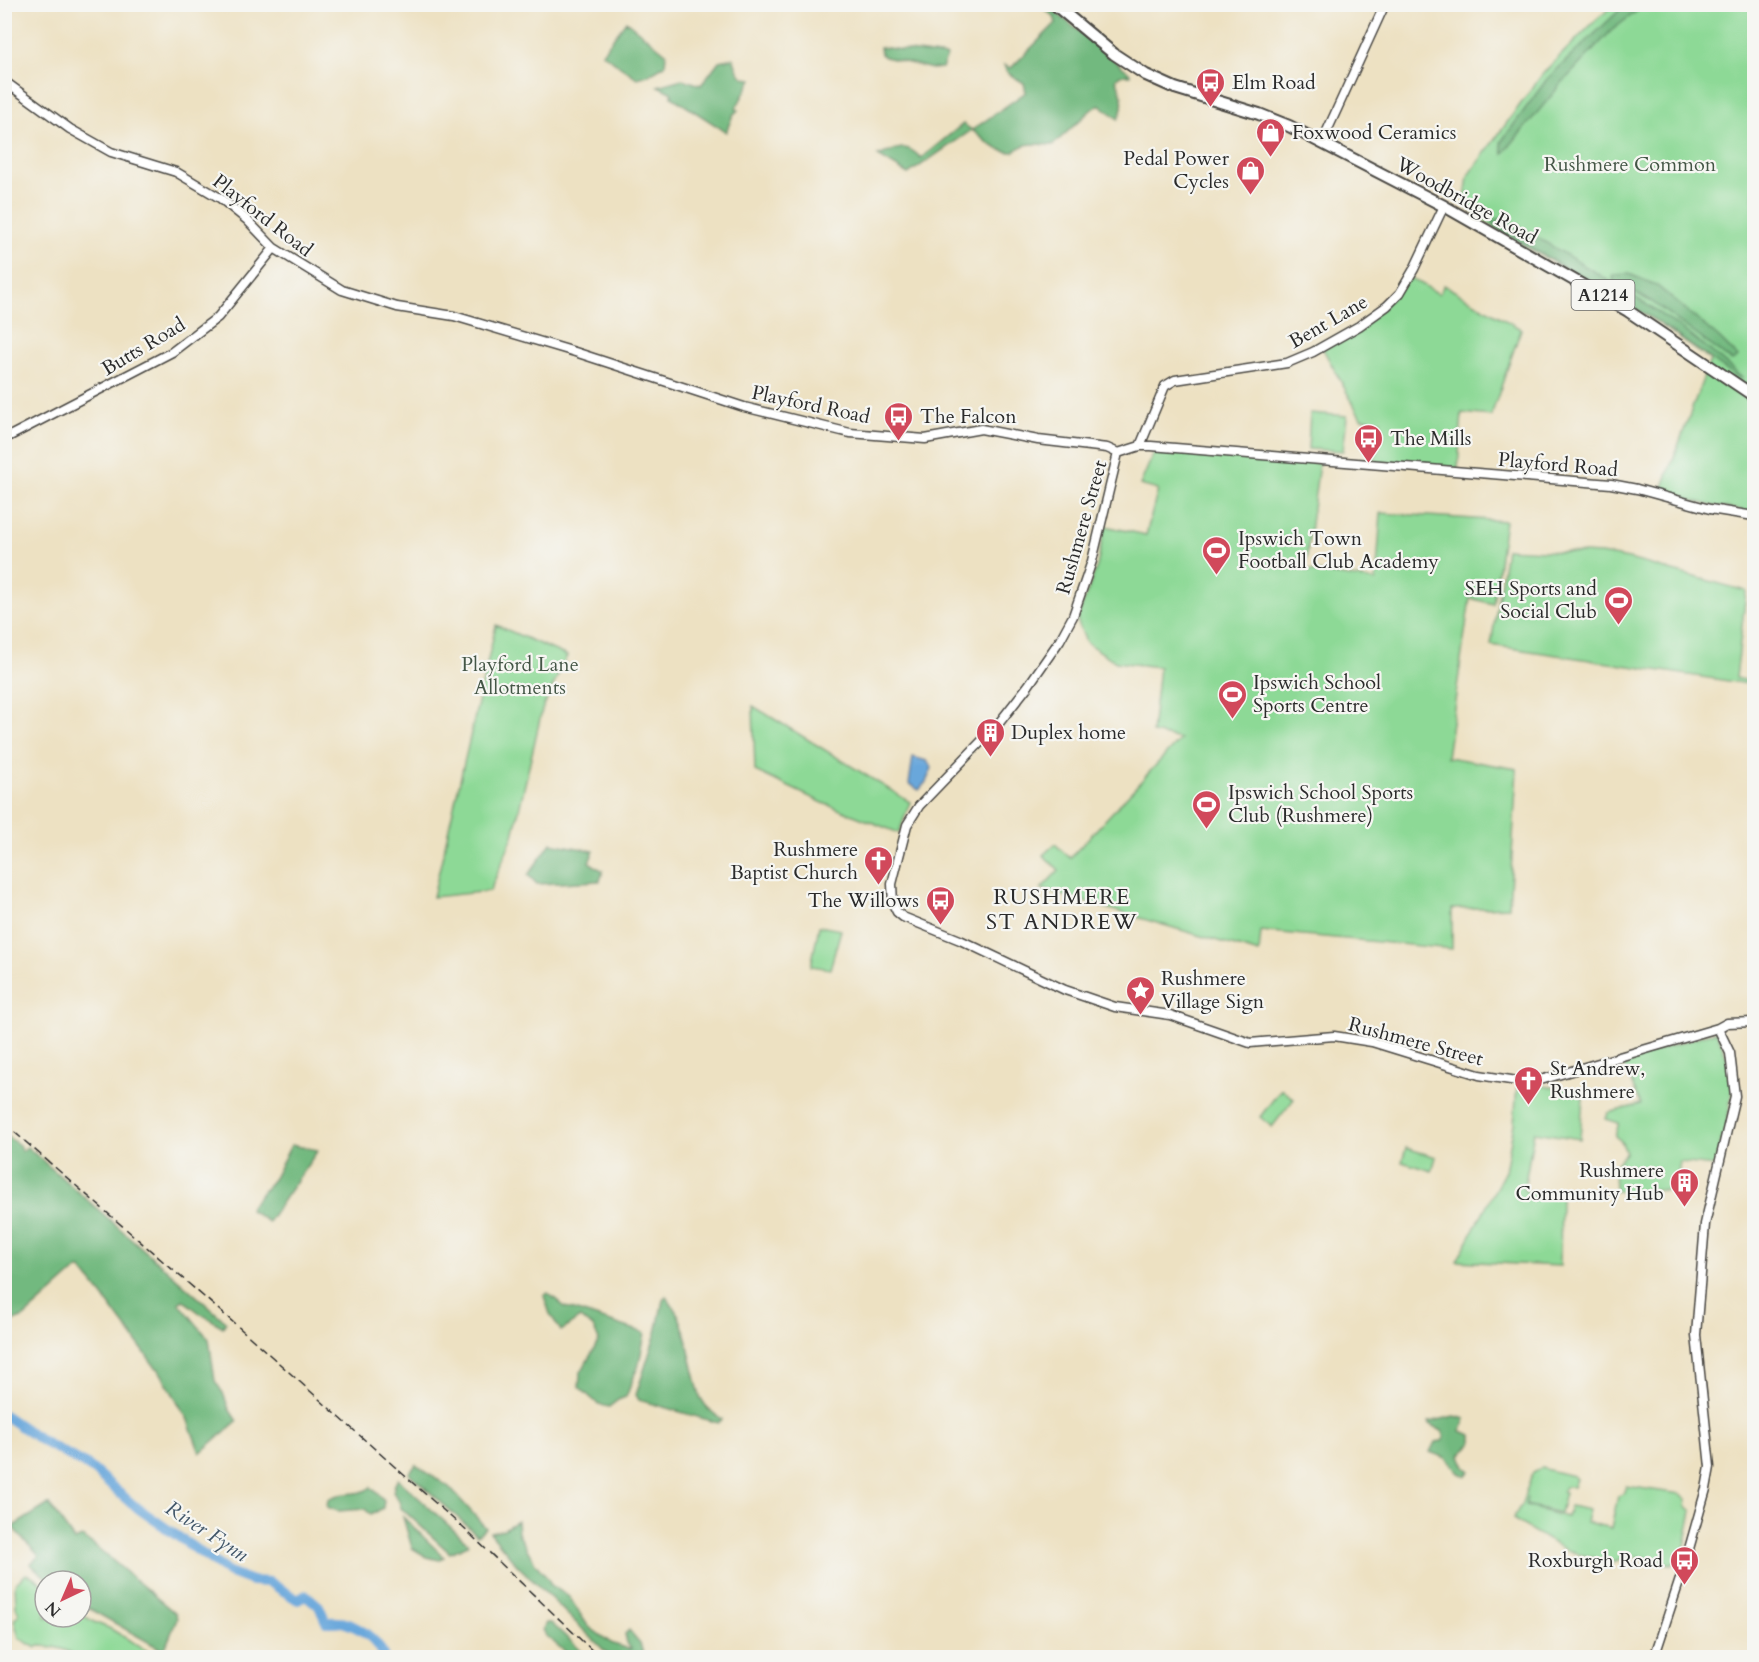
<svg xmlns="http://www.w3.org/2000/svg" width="1759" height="1662" viewBox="0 0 1759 1662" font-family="Cardo,serif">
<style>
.green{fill:#8dd996;stroke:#5c8260;stroke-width:1.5}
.forest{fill:#72b97f;stroke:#4e7255;stroke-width:1.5}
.water{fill:#69a7db;stroke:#4a6983;stroke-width:1.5}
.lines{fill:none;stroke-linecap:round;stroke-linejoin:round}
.river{stroke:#69a7db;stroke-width:10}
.tertiary-casing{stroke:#484642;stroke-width:11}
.primary-casing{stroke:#484642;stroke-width:14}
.tertiary{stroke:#fff;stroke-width:8}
.primary{stroke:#fff;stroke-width:10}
.rail{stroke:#2b2b2b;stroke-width:1.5;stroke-dasharray:9 4.5;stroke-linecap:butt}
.labels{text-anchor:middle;stroke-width:4.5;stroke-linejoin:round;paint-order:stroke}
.shield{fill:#f6f6f2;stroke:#686867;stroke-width:1.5}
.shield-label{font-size:18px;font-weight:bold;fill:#2b2b2b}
.poi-label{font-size:20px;fill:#2b2b2b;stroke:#f6f6f2;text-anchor:start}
.park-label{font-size:20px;fill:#445646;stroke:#f6f6f2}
.street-label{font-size:20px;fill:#2b2b2b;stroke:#f6f6f2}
.water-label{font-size:21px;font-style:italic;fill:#415669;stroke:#f6f6f2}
.quarter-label{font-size:22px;letter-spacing:1.5px;fill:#2b2b2b;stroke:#f6f6f2}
</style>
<rect width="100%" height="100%" fill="#f6f6f2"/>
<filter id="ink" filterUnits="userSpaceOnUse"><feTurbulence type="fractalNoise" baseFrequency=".0167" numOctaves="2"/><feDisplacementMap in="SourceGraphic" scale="12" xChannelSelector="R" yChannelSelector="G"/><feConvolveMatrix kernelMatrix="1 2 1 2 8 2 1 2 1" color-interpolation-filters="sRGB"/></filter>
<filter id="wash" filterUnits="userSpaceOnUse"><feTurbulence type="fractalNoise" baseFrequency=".008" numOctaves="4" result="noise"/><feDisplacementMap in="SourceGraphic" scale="24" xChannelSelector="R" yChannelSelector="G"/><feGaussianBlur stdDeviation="1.35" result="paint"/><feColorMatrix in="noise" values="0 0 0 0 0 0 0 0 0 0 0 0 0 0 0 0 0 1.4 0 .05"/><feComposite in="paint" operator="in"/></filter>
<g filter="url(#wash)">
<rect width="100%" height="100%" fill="#ede1c2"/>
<!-- green -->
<path class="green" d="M1615,5H1754V512L1713,506L1661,492L1710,360L1654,320L1500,232L1464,206L1468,176L1544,72L1599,17Z
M1411,278L1439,294L1444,285L1521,329L1491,416L1462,413L1458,468L1374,462L1381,421L1361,418L1323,349L1361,327Z
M1310,413L1347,416L1343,451L1308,449Z
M1155,450L1319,463L1305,570L1376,581L1381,513L1505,521L1493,604L1470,598L1447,757L1517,769L1509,907L1452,909V949L1261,931L1259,953L1041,889L1059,870L1043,855L1055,844L1070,858L1180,739L1152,733L1159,667L1116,662L1086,642L1077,620L1097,566L1105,526L1146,535L1158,490L1140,485Z
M1506,549L1601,554L1629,559L1746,591L1736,678L1754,682V685L1491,645Z
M496,625L567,656L542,710L513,836L490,891L433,897Z
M753,706L910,802L899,833L823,803L755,771Z
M819,926L841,930L830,969L811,966Z
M1716,1031C1722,1045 1729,1060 1731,1075C1735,1105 1722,1137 1714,1166L1680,1162L1676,1190L1615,1191L1614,1166L1626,1152L1621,1141L1615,1136L1619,1123L1606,1119L1608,1113L1641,1104L1622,1062Z
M1517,1087C1538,1087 1567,1082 1583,1098L1580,1139L1534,1132L1524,1189L1525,1191L1561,1194L1560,1266L1457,1261L1505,1171L1514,1124Z
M1281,1089L1294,1099L1272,1127L1260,1117Z
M1406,1148L1436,1157L1432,1171L1402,1162Z
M1541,1468L1573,1476L1576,1479L1573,1487H1565L1562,1492L1565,1493L1560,1513L1526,1505L1527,1497L1525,1506L1567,1517L1570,1506L1589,1510L1586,1522L1611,1528L1618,1496L1623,1494L1626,1486L1681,1494L1687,1499L1686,1506L1692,1511L1684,1551L1672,1565C1646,1557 1633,1551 1608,1565C1596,1555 1582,1557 1568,1551C1549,1542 1531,1530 1513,1519L1522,1503L1533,1472Z
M26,1574C49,1579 45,1599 45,1617H81V1614L94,1622L111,1629L157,1657H77C67,1649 53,1646 39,1646L36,1648L19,1638L14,1620L19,1614L16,1607L15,1584Z"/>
<!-- forest -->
<path class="forest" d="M1626,4L1645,5L1611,31L1561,84L1503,154L1501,142L1547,79Z
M1040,5H1047L1130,73V75H1120L1116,79C1122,93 1126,105 1118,119L1100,105L1092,109L1053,145C1039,145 1025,140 1014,152C997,153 984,140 972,130L908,174L878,156C898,149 905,141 921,158L963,124L972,130L1026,92L1024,83L1009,74L1004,65L1011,68L1056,23L1054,17Z
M626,21L666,53L665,65L648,75L637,78L602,53Z
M880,47L947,56L942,68L932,69L885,57L881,54Z
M733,58C738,69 737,78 752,79L736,108L738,110L733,115L726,132L672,97V93L658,86L682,79L701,85L719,61Z
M1504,217C1584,267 1674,314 1743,379L1735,376L1654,320L1499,229L1492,222Z
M1629,274L1656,285L1719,338L1738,357L1732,361L1652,302L1614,282L1613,275Z
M551,843L594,851L589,862L603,871L600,881L537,884L528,875Z
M5,1135L19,1145L22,1151L27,1147L226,1322L223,1327L201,1314L183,1300L179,1303L209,1339L215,1381L223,1393L229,1409L237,1421L200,1453L187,1418L158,1368H156L102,1295L81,1269H78L24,1317L6,1324L5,1322Z
M291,1145L318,1150L268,1222L250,1210L251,1206L274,1178Z
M548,1293L565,1307L645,1333L639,1364L626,1397L618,1400L609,1407C595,1405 589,1395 579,1387L580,1374L599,1340L593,1327L580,1318L561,1331L550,1314L544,1296Z
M666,1296L679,1316L684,1330L700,1397L708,1409L722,1419L718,1423L646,1402L639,1400L636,1395L656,1333L663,1300Z
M1455,1416L1465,1419L1461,1431L1472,1435V1443L1460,1455L1465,1467L1470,1471L1465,1476L1459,1473L1446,1458L1430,1452L1435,1442L1442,1441L1445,1437L1442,1431L1429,1424L1428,1422Z
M416,1465L449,1487L486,1528L477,1535L409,1473Z
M398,1479L468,1543V1545L450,1553L401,1508L399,1501L393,1492L395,1484Z
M371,1487L384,1500L383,1508L371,1515L365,1509L338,1511L327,1507L328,1499C342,1490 359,1497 371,1487Z
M49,1504L74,1540L82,1537L93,1544L176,1614L177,1619L164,1651L81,1604V1581H50L30,1564L39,1556L12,1527Z
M403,1517L444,1557L439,1560L427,1557L412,1548Z
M517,1521L518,1533L535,1563L549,1580L550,1584L569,1597L588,1626L611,1643L628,1649H631L627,1643L625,1634L629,1630L640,1643L644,1657H611L517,1565L490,1532L504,1529Z
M546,1623H551L588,1657H572L546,1636L543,1629Z"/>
<!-- water -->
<path class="water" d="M913,757L927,761L932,768L926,782L919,790L909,784Z"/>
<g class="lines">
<!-- river -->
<path class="river" d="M4,1415L44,1442L90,1467L132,1504L228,1572L252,1581L269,1582L298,1600L306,1595L319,1606L326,1622C332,1622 340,1621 345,1623C361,1628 380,1641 384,1658"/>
</g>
</g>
<g filter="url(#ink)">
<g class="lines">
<defs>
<path id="tertiary" d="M4,81L70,129L111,152L176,172L220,198L247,220L274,248L342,290L397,307L454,316L575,352L744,407L850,433L925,439L981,429L1038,440L1107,448L1118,453L1140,446H1151L1611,484L1637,489L1710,509L1754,516
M1322,142L1385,4
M4,439L172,352L218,317L274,248
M1140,446L1165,386L1175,380L1287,363L1313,352L1359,326L1387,306L1400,293L1414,269L1444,206
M1118,453L1092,561L1073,616L1060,640L1028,686L999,723L919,806L907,825L892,884L893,904L897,912L903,917L960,940L1065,990L1115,1007L1170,1015L1250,1043L1334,1036L1372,1042L1479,1075L1517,1081L1544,1079L1718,1028L1727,1023L1754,1022
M1654,1658L1683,1570L1706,1489L1710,1467L1696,1335L1705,1224L1735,1096L1730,1053L1718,1028"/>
<path id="primary" d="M1054,4L1114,54L1146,75L1175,88L1259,114L1289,126L1444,206L1628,311L1754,396"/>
</defs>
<!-- tertiary casing -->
<use href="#tertiary" class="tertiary-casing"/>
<!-- primary casing -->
<use href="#primary" class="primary-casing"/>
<!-- tertiary -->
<use href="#tertiary" class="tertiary"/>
<!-- primary -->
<use href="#primary" class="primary"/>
<!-- rail -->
<path class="rail" d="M4,1123L234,1323L471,1535L600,1658"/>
</g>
</g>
<!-- icons -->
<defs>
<symbol id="bus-pin" viewBox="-11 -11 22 30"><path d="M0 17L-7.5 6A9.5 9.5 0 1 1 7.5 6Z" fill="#d1495b" stroke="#f6f6f2"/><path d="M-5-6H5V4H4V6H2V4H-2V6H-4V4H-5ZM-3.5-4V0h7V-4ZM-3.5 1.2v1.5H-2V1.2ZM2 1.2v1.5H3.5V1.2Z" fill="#fff"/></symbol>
<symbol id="shop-pin" viewBox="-11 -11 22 30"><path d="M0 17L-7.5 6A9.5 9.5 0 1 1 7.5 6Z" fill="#d1495b" stroke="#f6f6f2"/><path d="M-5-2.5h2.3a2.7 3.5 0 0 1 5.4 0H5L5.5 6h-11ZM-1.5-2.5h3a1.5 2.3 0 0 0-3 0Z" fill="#fff"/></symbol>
<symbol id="stadium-pin" viewBox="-11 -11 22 30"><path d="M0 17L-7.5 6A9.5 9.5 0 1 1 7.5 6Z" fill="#d1495b" stroke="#f6f6f2"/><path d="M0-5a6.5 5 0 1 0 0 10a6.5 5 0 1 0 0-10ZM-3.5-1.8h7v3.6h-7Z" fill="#fff"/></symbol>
<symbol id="building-pin" viewBox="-11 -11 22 30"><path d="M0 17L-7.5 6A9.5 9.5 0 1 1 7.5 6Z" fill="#d1495b" stroke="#f6f6f2"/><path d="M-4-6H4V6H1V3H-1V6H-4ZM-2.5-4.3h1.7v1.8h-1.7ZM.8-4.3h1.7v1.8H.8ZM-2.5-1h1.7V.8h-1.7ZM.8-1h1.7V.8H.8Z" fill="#fff"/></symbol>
<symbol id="church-pin" viewBox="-11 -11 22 30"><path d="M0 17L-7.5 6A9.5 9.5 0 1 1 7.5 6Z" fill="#d1495b" stroke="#f6f6f2"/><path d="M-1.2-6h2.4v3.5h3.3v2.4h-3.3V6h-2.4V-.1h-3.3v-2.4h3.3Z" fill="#fff"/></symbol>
<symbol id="sight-pin" viewBox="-11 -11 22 30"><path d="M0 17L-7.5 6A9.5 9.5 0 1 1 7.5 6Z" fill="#d1495b" stroke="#f6f6f2"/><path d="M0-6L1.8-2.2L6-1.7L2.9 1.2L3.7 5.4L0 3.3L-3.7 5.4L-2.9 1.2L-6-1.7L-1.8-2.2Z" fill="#fff"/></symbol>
</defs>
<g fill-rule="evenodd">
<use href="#bus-pin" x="1194" y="66" width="33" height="45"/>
<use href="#shop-pin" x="1254" y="116" width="33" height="45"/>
<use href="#shop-pin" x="1234" y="154" width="33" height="45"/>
<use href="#bus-pin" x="882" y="400" width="33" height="45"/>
<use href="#bus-pin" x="1352" y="422" width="33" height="45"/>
<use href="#stadium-pin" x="1200" y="534" width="33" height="45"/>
<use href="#stadium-pin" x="1602" y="584" width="33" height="45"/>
<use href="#stadium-pin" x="1216" y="678" width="33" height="45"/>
<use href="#building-pin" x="974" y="716" width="33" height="45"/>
<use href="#stadium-pin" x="1190" y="788" width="33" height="45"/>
<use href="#church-pin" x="862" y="844" width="33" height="45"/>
<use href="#bus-pin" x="924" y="884" width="33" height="45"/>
<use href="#sight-pin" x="1124" y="974" width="33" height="45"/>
<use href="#church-pin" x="1512" y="1064" width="33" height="45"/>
<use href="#building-pin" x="1668" y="1166" width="33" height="45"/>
<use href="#bus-pin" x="1668" y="1544" width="33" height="45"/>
</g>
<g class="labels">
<!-- shield labels -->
<rect class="shield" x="1571.5" y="280" width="63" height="30" rx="4.5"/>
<g class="shield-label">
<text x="1603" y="301">A1214</text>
</g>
<!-- poi labels -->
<g class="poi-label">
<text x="1232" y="89">Elm Road</text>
<text x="1292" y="139">Foxwood Ceramics</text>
<text x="1229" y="165" text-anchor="end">Pedal Power<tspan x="1229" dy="23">Cycles</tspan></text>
<text x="920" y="423">The Falcon</text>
<text x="1390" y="445">The Mills</text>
<text x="1238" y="545">Ipswich Town<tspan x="1238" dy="23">Football Club Academy</tspan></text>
<text x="1597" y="595" text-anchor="end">SEH Sports and<tspan x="1597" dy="23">Social Club</tspan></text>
<text x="1253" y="689">Ipswich School<tspan x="1253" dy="23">Sports Centre</tspan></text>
<text x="1011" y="739">Duplex home</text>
<text x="1228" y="799">Ipswich School Sports<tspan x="1228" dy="23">Club (Rushmere)</tspan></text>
<text x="858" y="856" text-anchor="end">Rushmere<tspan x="858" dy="23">Baptist Church</tspan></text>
<text x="919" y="907" text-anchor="end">The Willows</text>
<text x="1161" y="985">Rushmere<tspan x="1161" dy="23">Village Sign</tspan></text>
<text x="1550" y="1075">St Andrew,<tspan x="1550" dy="23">Rushmere</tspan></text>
<text x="1664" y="1177" text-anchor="end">Rushmere<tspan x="1664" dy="23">Community Hub</tspan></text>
<text x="1663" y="1567" text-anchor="end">Roxburgh Road</text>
</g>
<!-- park labels -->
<g class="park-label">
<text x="1630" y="171">Rushmere Common</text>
<text x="520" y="671">Playford Lane<tspan x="520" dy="23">Allotments</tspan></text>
</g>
<!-- street labels -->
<g class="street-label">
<text transform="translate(1467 200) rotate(29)" y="7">Woodbridge Road</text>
<text transform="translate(263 215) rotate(38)" y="7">Playford Road</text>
<text transform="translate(1328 321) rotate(-30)" y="7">Bent Lane</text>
<text transform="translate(143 346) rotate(-31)" y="7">Butts Road</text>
<text transform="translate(811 404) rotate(12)" y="7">Playford Road</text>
<text transform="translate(1558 464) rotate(5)" y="7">Playford Road</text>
<text transform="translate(1081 527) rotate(-74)" y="7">Rushmere Street</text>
<text transform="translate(1416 1041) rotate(15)" y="7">Rushmere Street</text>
</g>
<!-- water labels -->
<g class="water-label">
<text transform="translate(207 1531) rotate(33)" y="7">River Fynn</text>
</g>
<!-- quarter labels -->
<g class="quarter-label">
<text x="1062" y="904">RUSHMERE<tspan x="1062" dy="25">ST ANDREW</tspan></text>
</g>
</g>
<!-- margin -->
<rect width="1759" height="1662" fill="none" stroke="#f6f6f2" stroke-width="24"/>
<!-- north arrow -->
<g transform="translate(63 1599) rotate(224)"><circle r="28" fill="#f6f6f2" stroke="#a5a5a2" stroke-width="1.5"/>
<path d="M0-4.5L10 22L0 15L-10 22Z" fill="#d1495b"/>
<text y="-9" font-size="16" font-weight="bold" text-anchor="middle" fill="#2b2b2b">N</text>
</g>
</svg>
